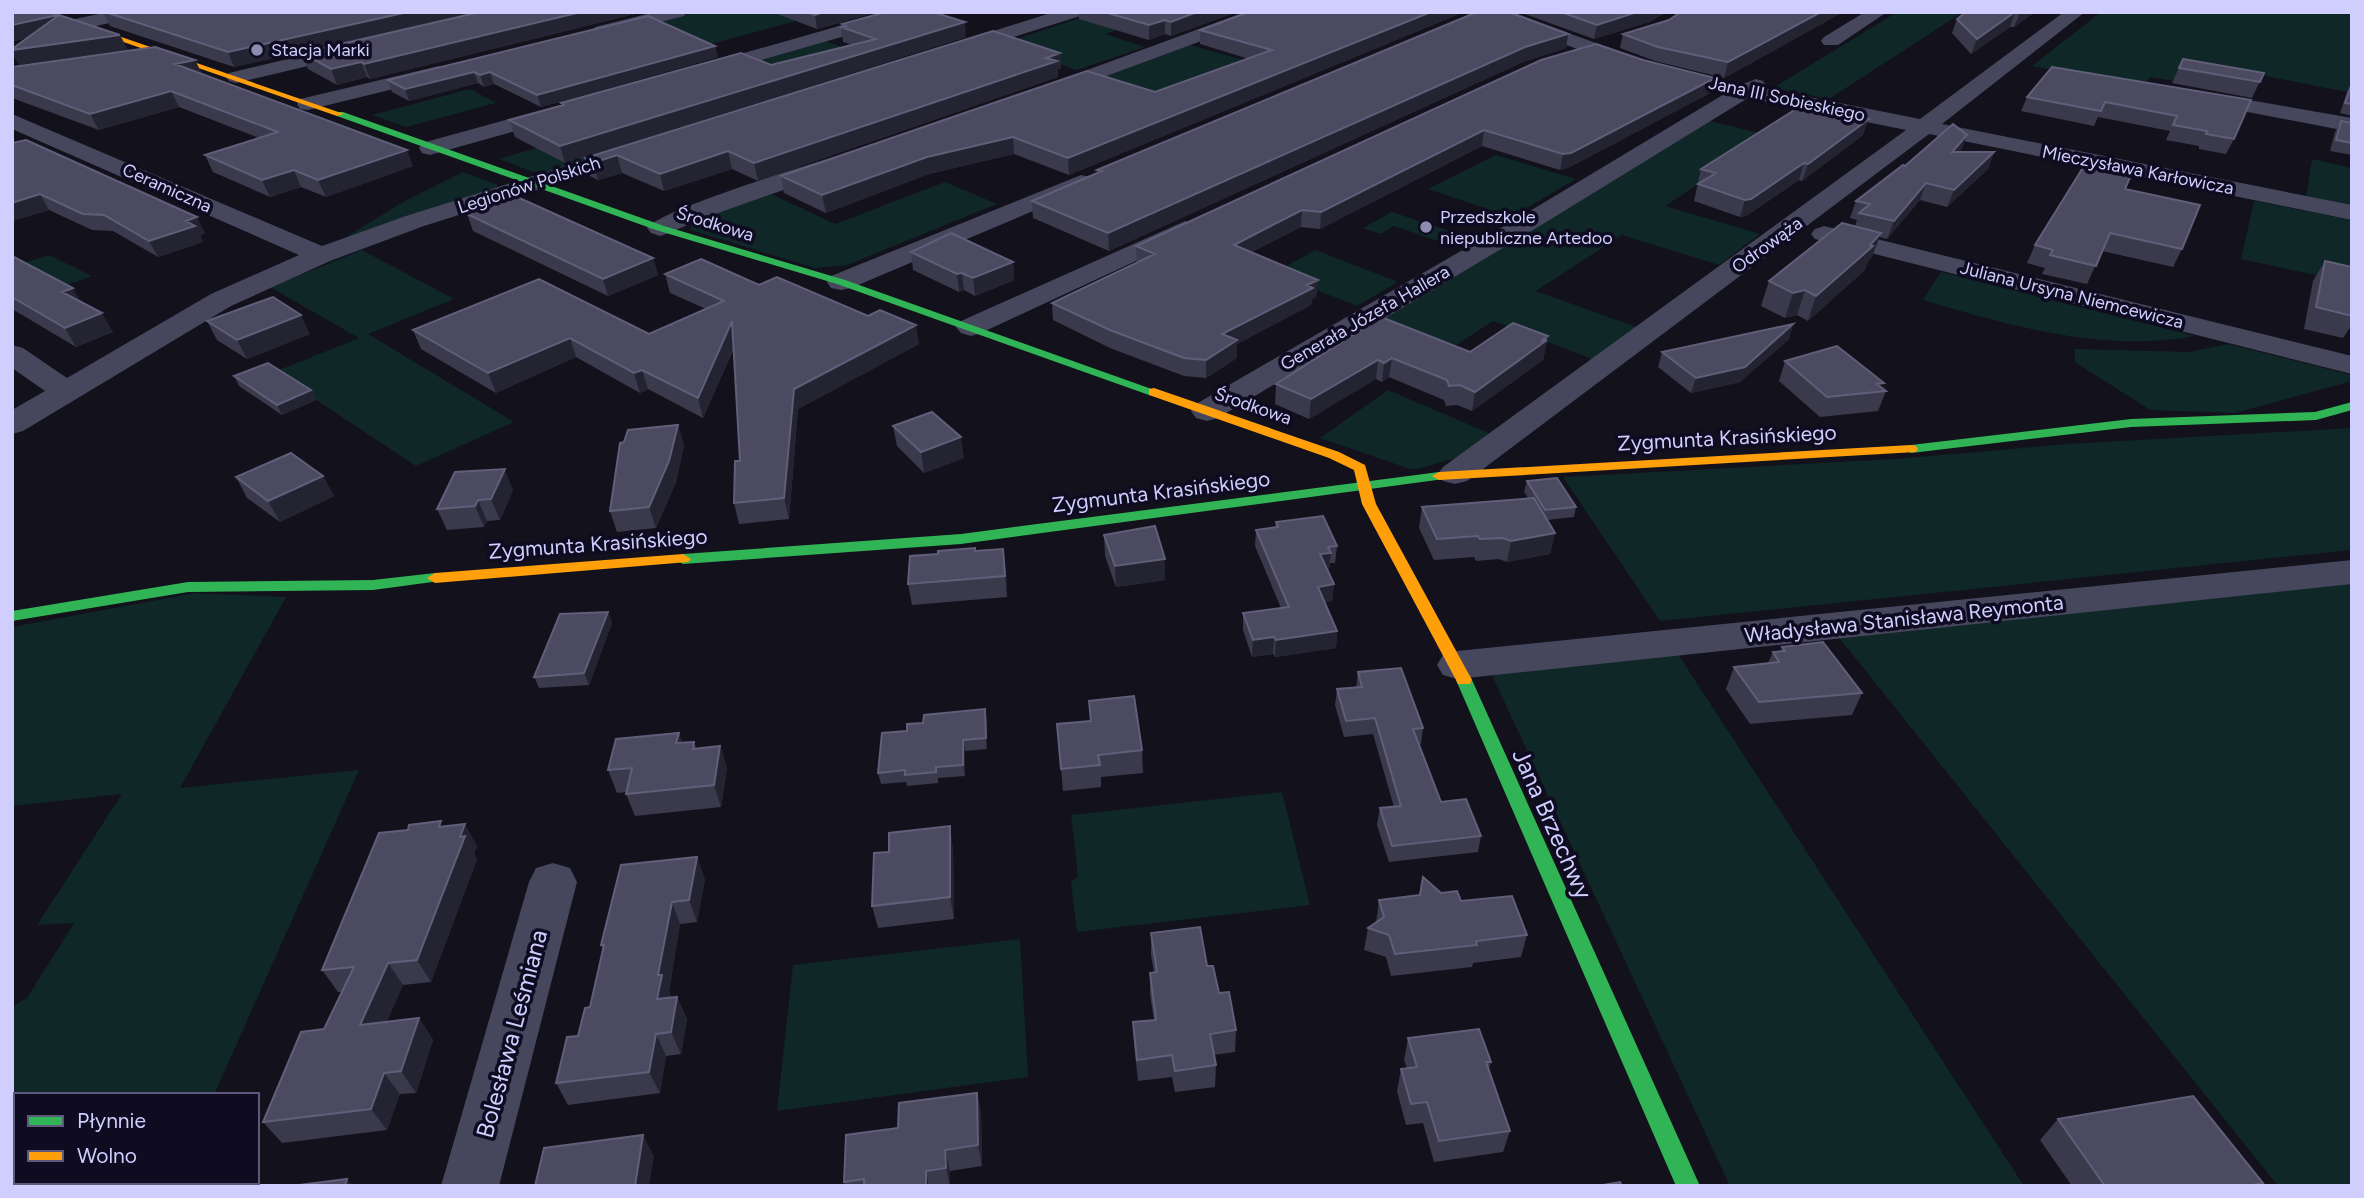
<svg xmlns="http://www.w3.org/2000/svg" width="2364" height="1198" viewBox="0 0 2364 1198" font-family="Figtree,sans-serif">
<style>
.green{fill:#0f2727}
.lines{fill:none;stroke-linecap:round;stroke-linejoin:round}
.street{fill:#46465d;fill-rule:evenodd}
.fast{fill:#30b455;fill-rule:evenodd}
.slow{fill:#ff9f0a;fill-rule:evenodd}
.wall{fill:#3b3a4c}
.shaded-wall{fill:#242331}
.building{fill:#4b4a60;stroke:#605e79;stroke-width:2}
.poi-dot{fill:#8e8bb0;stroke:#0f0c21;stroke-width:2.5}
.labels{text-anchor:middle;stroke-width:7;stroke-linejoin:round;paint-order:stroke}
.far-poi-label{font-size:18px;fill:#d0cdff;stroke:#0f0c21;text-anchor:start}
.far-street-label{font-size:18px;fill:#d0cdff;stroke:#0f0c21}
.street-label{font-size:21px;fill:#d0cdff;stroke:#0f0c21}
.near-street-label{font-size:24px;fill:#d0cdff;stroke:#0f0c21}
</style>
<rect width="100%" height="100%" fill="#12111c"/>
<!-- green -->
<path class="green" d="M697,12H778L800,20L708,45L654,23Z
M1098,12H1171L1105,34L1145,47L1077,70L1002,44Z
M1897,12H1963L1829,99L1773,88Z
M2101,12H2352V93L2184,60L2174,81L2150,77L2144,86L2032,66Z
M825,41L859,53L751,84L719,71Z
M1187,44L1254,63L1155,102L1088,80Z
M470,89L496,103L406,127L372,115Z
M1710,121L1772,136L1665,206L1760,234L1719,265L1622,235L1536,291L1636,327L1592,359L1493,321L1446,352L1374,323Z
M597,130L631,148L560,170L533,172L499,159Z
M1496,155L1576,179L1511,217L1428,189Z
M2312,159L2352,168V206L2306,197Z
M463,172L498,185L493,193L340,241L403,202Z
M945,182L997,204L847,265L815,268L690,230L693,220L769,193L835,224Z
M2254,201L2352,220V283L2241,259Z
M1392,212L1465,236L1449,245L1394,226L1381,234L1363,228Z
M362,250L454,299L368,334L514,422L416,466L274,372L359,338L270,287Z
M1316,250L1398,282L1357,306L1273,273Z
M49,255L92,276L12,305V267Z
M1941,272L2195,336C2104,353 2010,326 1923,300Z
M2228,344L2352,375V381L2235,413L2150,410L2075,362V349L2189,352Z
M1388,390L1491,434L1463,456L1418,469H1410L1320,438Z
M2352,428V550L1660,621L1563,477L1895,459L2068,444Z
M2352,582V1186H2278L1837,635Z
M195,593L286,597L180,788L359,770L214,1095H16V1182H174L172,1186H12V1011L16,1004L27,998L74,923L37,925L122,794L12,806V627Z
M1676,651L2024,1186H1730L1491,673Z
M1282,792L1310,905L1077,932L1071,882L1078,876L1071,815Z
M1020,939L1028,1077L777,1111L793,965Z"/>
<g class="lines">
<!-- street -->
<path class="street" d="M108,12H146L143,16L77,30L68,24L70,20Z
M655,12H687L684,16L602,37L593,31L595,27Z
M888,12H918L915,16L709,75H695L692,71L695,67Z
M1054,12H1083L1080,16L960,54H946L943,50L946,46Z
M1245,12H1272L1269,16L1055,95H1041L1038,91L1041,87Z
M1483,12H1510L1654,64L1743,84L1756,79L1763,81L1766,85L1764,88L1920,119L2064,12H2085L1942,124L2352,205V220L1929,134L1467,481L1455,484L1443,481L1438,474L1443,467L1906,130L1748,98L1543,224L1218,418L1207,421L1196,418L1191,411L1196,404L1525,214L1726,93L1641,72L1486,16Z
M1865,12H1887L1838,45H1824L1821,41L1824,37Z
M356,43L363,45L366,49L363,53L236,83L229,81L226,77L229,73Z
M439,66L446,68L449,72L446,76L308,110L300,109L297,104L300,99Z
M2197,91L2352,118V132L2190,101L2186,97L2190,93Z
M560,105L568,106L571,111L568,116L430,155L422,153L419,148L422,143Z
M12,114L322,246L406,216L628,146H644L648,151L644,156L424,226L330,261L231,306L23,431L12,434V410L45,391L12,368V345L23,348L67,378L211,294L299,255L12,129Z
M832,158L840,160L844,165L840,170L701,219L669,233L660,236L651,233L647,228C659,211 805,165 832,158Z
M1081,175L1090,177L1093,182L1090,187L851,288L841,290L831,288L827,282L831,276Z
M1185,221L1194,224L1198,229L1194,234L981,333L971,336L961,333L956,327L961,321Z
M1824,226L2352,356V374L1815,239L1811,234L1815,229Z
M2352,560V584L1457,679L1443,675L1437,665L1443,655L1457,651Z
M553,863L570,868L577,882L499,1186H441L529,882L536,868Z"/>
<!-- fast -->
<path class="fast" d="M337,112H343L664,226L845,280L1160,392L1159,395H1149L837,284L656,230L337,116Z
M2352,402V410L2316,420L2131,427L1911,453L1904,449L1911,445L2131,419L2315,412Z
M1439,472L1444,473L1446,476L1444,479L961,544L683,564L675,559L683,554L961,534Z
M435,573L440,575L443,578L440,581L373,590L188,592L12,621V611L188,582L373,580Z
M1464,674L1470,676L1472,680L1700,1186H1676L1456,680L1458,676Z"/>
<!-- slow -->
<path class="slow" d="M37,12H49L344,114L337,116Z
M1154,388L1339,452L1365,465L1376,504L1472,680L1470,684H1458L1456,680L1362,504L1354,470L1329,458L1149,395V389Z
M1911,445L1916,446L1918,449L1916,452L1439,480L1432,476L1439,472Z
M683,554L691,559L688,562L435,583L427,578L435,573Z"/>
</g>
<!-- wall -->
<path class="wall" d="M103,12H475L234,67L110,26Z
M480,12H643L370,79L367,77L337,85L308,69L302,53Z
M772,12H877L817,29Z
M943,12L942,15L966,37L565,163L515,137L509,120L561,106V103L771,65L853,45L843,42L841,27H842V24Z
M1079,12H1237L1171,36L1165,34L1149,40L1079,19Z
M1249,12H1464L1069,175L1014,154L929,174L826,213L784,193L781,176L1155,92L1249,59L1200,44V30Z
M1519,12H1667L1649,22L1594,39Z
M1843,12L1724,78L1655,61L1620,48L1623,34L1669,20Z
M1966,12H2035L2014,27H2010L1971,54L1952,33L1957,19Z
M1568,34L1566,48L1523,62L1109,251L1033,218L1032,201L1097,173V170Z
M715,46L718,57L541,107L494,84L484,87L478,83L409,101L392,92L388,80Z
M1060,53L1061,68L1058,69V77L758,181L732,169L664,191L622,173L598,180L590,176L585,158Z
M2183,59L2264,73L2252,98L2172,83Z
M195,60L202,74L413,166L326,197L301,187L270,197L213,172L205,155L259,138L179,107L99,130L12,98V67Z
M1643,60L1715,78L1712,92L1568,168L1560,170L1482,146L1320,229L1301,227L1252,252L1318,280L1316,297L1312,299L1311,305L1237,344V358L1206,378L1184,376L1110,348L1053,320L1052,303L1137,262L1136,246Z
M2052,67L2234,139L2226,154L2199,149V146L2166,140L2170,131L2098,117L2094,126L2021,111L2027,97Z
M2352,83V116L2340,113L2347,92Z
M2341,121L2352,123V155L2330,151L2335,132Z
M1863,135L1802,181L1799,180L1746,216L1740,217L1694,201L1701,169Z
M12,143L205,233L200,235L203,242L158,257L113,231L92,230L49,210L12,221Z
M1961,151L1960,152H1994L1988,169L1947,207L1920,200L1887,239L1879,237L1872,257L1868,261L1865,270L1808,321L1797,315L1785,318L1761,306L1769,281L1855,226L1857,220L1850,218L1856,201L1905,166Z
M2125,189L2182,249L2173,267L2102,251L2087,284L2042,274L2045,268L2027,263L2035,245Z
M467,214L653,258L658,275L608,296L473,231Z
M911,252L1013,262L1014,280L975,296L964,290L959,292L913,270Z
M12,256L81,302L113,332L76,347L12,309Z
M2325,261L2352,267V325L2343,338L2304,329L2313,281Z
M665,274L759,285L919,344L798,409L789,519L739,524L734,503L740,461L734,348L703,418L648,389L640,393L576,357L496,393L421,349L413,330L649,334L706,309L670,293Z
M1381,317L1470,352L1548,336L1543,360L1472,411L1457,405L1446,406L1444,400L1389,377L1382,382L1376,379L1309,419L1275,404L1276,384Z
M207,321L310,334L247,359L217,340Z
M1793,324L1789,339L1740,382L1691,393L1658,367L1662,352Z
M1785,361L1882,388L1886,391L1878,411L1820,417L1779,381Z
M234,376L311,390L316,400L282,415L239,386Z
M678,425L684,446L676,482L656,528L617,532L610,511L624,442Z
M893,426L964,458L924,473L897,446Z
M323,476L334,496L280,522L247,498L236,477Z
M1527,481L1576,507L1574,517L1547,520L1555,533L1550,554L1507,562L1499,559L1476,561L1474,557L1434,560L1419,528L1422,507L1529,499L1524,492Z
M513,490L500,520L487,521L484,527L447,530L437,509Z
M1276,522L1337,546L1335,563H1330L1329,569L1327,570L1334,584L1332,601L1325,602L1337,631L1336,648L1275,657L1273,654L1252,657L1243,630V613L1281,608L1255,546L1256,530L1275,527Z
M1104,535L1165,580L1116,587L1105,556Z
M976,551L1006,570L1007,597L912,605L908,584L938,554Z
M608,612L612,623L589,685L539,688L534,677Z
M1782,647L1862,693L1852,715L1750,724L1726,689L1734,667L1768,663L1773,652L1781,651Z
M1358,672L1423,728L1421,744L1419,745L1441,802L1481,836L1478,852L1389,862L1377,825L1380,808L1394,807L1373,734L1344,737L1335,705L1337,689L1356,687Z
M1089,701L1142,750L1143,773L1101,777V787L1063,791L1057,724L1090,721Z
M985,709L987,749L965,751V776L938,778V783L907,786L906,782L881,784L878,773L907,731L923,723Z
M679,733L682,743L694,742L696,748L720,746L727,768L721,807L635,816L626,794L627,792L617,793L608,770Z
M443,826L477,846L474,853L477,859L431,982L403,985L386,1022L419,1018L433,1040L416,1093L400,1094L387,1130L282,1143L263,1122L324,1029L342,992H338L322,970Z
M953,848L954,919L878,928L872,906Z
M1423,877L1441,893L1461,901L1527,935L1521,957L1473,963L1472,967L1391,976L1386,957L1364,950L1368,928L1376,923L1379,900L1419,896Z
M705,879L697,922L680,924L669,991L671,998L677,997L687,1019L681,1054L666,1056L660,1093L568,1105L556,1083L578,1036L590,1007L603,950L601,945Z
M1151,933L1207,966L1236,1030L1235,1052L1214,1055L1216,1065L1215,1087L1175,1092L1172,1077L1138,1081L1134,1044L1133,1022L1154,1020L1150,995V973H1154L1151,955Z
M1408,1038L1491,1062L1489,1069L1510,1131L1503,1152L1434,1162L1423,1123L1406,1125L1397,1091L1401,1069L1407,1068L1404,1060Z
M977,1093L981,1114L982,1166L950,1171V1186H845L844,1182L898,1128Z
M2058,1119L2263,1183L2260,1186H2072L2040,1140Z"/>
<!-- shaded-wall -->
<path class="shaded-wall" d="M77,12H94L79,15Z
M408,12H475L234,67L228,52Z
M581,12H643L370,79L364,64Z
M824,12H877L817,29L815,15Z
M1197,12H1237L1171,36V22Z
M1431,12H1464L1069,175L1068,158Z
M1637,12H1667L1649,22L1594,39L1597,25Z
M1821,12H1843L1724,78L1728,62Z
M2015,12L2010,27L1971,54L1977,39Z
M2021,12H2035L2014,27L2020,13Z
M58,15L66,29L12,42V25Z
M1165,20V34L1149,40V25Z
M965,22L966,37L565,163L560,146Z
M1568,34L1566,48L1523,62L1109,251L1108,233L1525,47Z
M120,35L128,50L19,65L12,54V50Z
M715,46L718,57L541,107L537,95Z
M1060,53L1061,68L1058,69V77L758,181L754,163Z
M195,60L202,75L175,64Z
M361,62L367,77L337,85L331,69Z
M474,72L478,83L409,101L405,89Z
M490,72L494,84L484,87L480,75Z
M1715,78L1712,92L1568,168L1560,170L1563,154Z
M171,91L179,107L99,130L90,114Z
M1869,119L1863,135L1802,181L1808,164Z
M1484,130L1482,146L1320,229L1321,212Z
M1967,135L1961,151L1946,169L1952,152Z
M1013,137L1014,154L929,174L826,213L822,195L927,157Z
M407,150L413,166L326,197L318,180Z
M728,151L732,169L664,191L660,174Z
M1994,152L1988,169L1947,207L1954,190Z
M617,155L622,173L598,180L593,163Z
M1804,163L1799,180L1746,216L1740,217L1745,200Z
M294,170L301,187L270,197L262,180Z
M1926,183L1920,200L1887,239L1894,221Z
M40,194L49,210L13,221L12,219V203Z
M1302,210L1301,227L1233,262L1234,245Z
M197,217L205,233L200,235L203,242L158,257L149,241L186,221Z
M1881,233L1872,257L1868,261L1865,270L1808,321L1816,296L1870,245Z
M653,258L658,275L608,296L603,279Z
M1013,262L1014,280L975,296L973,278Z
M962,273L964,290L959,292L957,274Z
M1318,280L1316,297L1312,299L1311,305L1237,344V358L1206,378V360L1222,334Z
M73,288L84,307L62,292Z
M1805,290L1797,315L1785,318L1793,293Z
M102,313L113,332L76,347L65,328Z
M301,315L310,334L247,359L237,340Z
M732,321L737,340L703,418L698,398Z
M1793,324L1789,339L1740,382L1691,393L1696,378Z
M916,325L919,344L798,409L789,519L784,498L794,389Z
M1548,336L1543,360L1472,411L1475,392Z
M570,338L576,357L496,393L488,373Z
M1392,358L1389,377L1382,382L1384,363Z
M1378,360L1376,379L1309,419L1311,399Z
M642,370L648,389L640,393L634,373Z
M311,390L316,400L282,415L277,405Z
M678,425L684,446L676,482L656,528L649,507Z
M961,437L964,458L924,473L921,452Z
M505,469L513,490L500,520L491,499Z
M323,476L334,496L280,522L268,501Z
M478,500L487,521L484,527L475,506Z
M1555,533L1550,554L1507,562L1511,541Z
M1003,549L1006,570L1007,597L1005,576Z
M1331,553L1329,569L1319,571L1320,554Z
M1165,559V580L1116,587L1115,566Z
M1334,584L1332,601L1316,604L1318,587Z
M608,612L612,623L589,685L584,673Z
M1337,631L1336,648L1275,657L1276,640Z
M1274,637L1273,654L1252,657L1253,640Z
M985,709L987,720V749L986,738Z
M679,733L687,755L676,743Z
M963,740L965,751V776L963,765Z
M720,746L727,768L721,807L714,785Z
M465,824L477,846L474,853L477,859L431,982L417,960Z
M950,826L953,848L954,919L950,897Z
M697,857L705,879L697,922L689,900Z
M672,902L680,924L669,991L671,997L667,1021L657,999L658,975Z
M388,963L403,985L376,1047L360,1025Z
M677,997L687,1019L681,1054L671,1032Z
M419,1018L433,1040L416,1093L401,1071Z
M656,1034L666,1056L660,1093L649,1072Z
M384,1073L400,1094L387,1130L371,1109Z
M977,1093L981,1114L982,1166L978,1145Z
M643,1135L654,1156L649,1186H635Z
M945,1150L950,1171V1186L946,1168Z
M926,1171L929,1186H926Z
M347,1179L353,1186H345Z"/>
<!-- building -->
<path class="building" d="M12,12H51L58,15L12,25Z
M105,12H408L228,52Z
M480,12H581L364,64L361,62L331,69L302,53Z
M808,12H824L815,15Z
M886,12H937L936,13L965,22L560,146L509,120L564,105L561,103L741,53L771,65L876,39L841,27L846,26L842,24Z
M1104,12H1197L1171,22L1165,20L1149,25Z
M1249,12H1431L1068,158L1013,137L927,157L822,195L781,176L1087,71L1155,92L1272,50L1200,30Z
M1477,12H1509L1568,34L1525,47L1108,233L1032,201L1102,171L1097,170Z
M1561,12H1637L1597,25Z
M1681,12H1821L1728,62L1658,47L1623,34L1669,20Z
M1966,12H2015L1977,39L1957,19Z
M59,15L120,35L12,50V49Z
M648,16L715,46L537,95L490,72L480,75L474,72L405,89L388,80Z
M993,31L1060,53L1046,58L1057,61L754,163L728,151L660,174L617,155L593,163L585,158Z
M1596,44L1643,60L1715,78L1571,153L1563,154L1484,130L1321,212L1302,210L1234,245L1318,280L1307,285L1313,288L1222,334L1237,340L1206,360L1184,358L1110,330L1052,303L1155,254L1136,246L1541,60Z
M155,47L195,60L175,64L407,150L318,180L294,170L262,180L205,155L278,132L171,91L90,114L12,85V67Z
M2183,59L2264,73L2260,82L2179,68Z
M2052,67L2251,100L2234,139L2206,134L2207,131L2173,125L2177,116L2105,102L2101,111L2027,97Z
M2352,83V104L2345,103Z
M1804,104L1869,119L1808,164L1804,163L1751,199L1745,200L1698,184L1716,173L1701,169Z
M2341,121L2352,123V143L2336,140Z
M1953,124L1967,135L1952,152H1994L1954,190L1926,183L1894,221L1859,213L1870,204L1856,201L1903,165L1905,166Z
M26,140L197,217L186,221L195,226L149,241L104,215L83,214L40,194L12,203V143Z
M2087,161L2133,170L2125,189L2200,205L2182,249L2110,233L2096,266L2050,255L2053,250L2035,245Z
M517,197L653,258L603,279L467,214Z
M1842,223L1881,233L1870,245L1873,246L1816,296L1805,290L1793,293L1769,281Z
M951,233L1013,262L973,278L962,273L957,274L911,252Z
M12,256L73,288L62,292L102,313L65,328L12,297Z
M701,259L759,285L777,277L868,316L880,310L916,325L794,389L784,498L734,503L735,461H740L732,321L698,398L642,370L634,373L570,338L488,373L413,330L539,279L649,334L724,301L665,274Z
M2325,261L2352,267V316L2316,307Z
M273,297L301,315L237,340L207,321Z
M1381,317L1470,352L1513,323L1548,336L1541,341L1547,340L1475,392L1460,385L1449,386L1447,380L1392,358L1384,363L1378,360L1311,399L1276,384Z
M1793,324L1745,367L1696,378L1662,352Z
M1837,346L1884,383L1877,384L1886,391L1827,397L1785,361Z
M268,363L311,390L277,405L234,376Z
M932,412L961,437L921,452L893,426Z
M678,425L669,461L649,507L610,511L620,443L624,442L628,430Z
M291,453L323,476L268,501L236,477Z
M505,469L491,499L478,500L475,506L437,509L455,472Z
M1557,478L1576,507L1545,510L1527,481Z
M1534,498L1555,533L1511,541L1503,538L1480,539L1478,536L1437,539L1422,507Z
M1323,516L1337,546L1328,547L1331,553L1320,554L1334,584L1318,587L1337,631L1276,640L1274,637L1253,640L1243,613L1289,607L1256,530L1278,527L1276,522Z
M1155,526L1165,559L1115,566L1104,535Z
M975,548V551L1003,549L1005,576L908,584L910,556L938,554V551Z
M608,612L584,673L534,677L560,614Z
M1823,642L1862,693L1759,702L1734,667L1779,662L1773,652L1785,651L1782,647Z
M1401,668L1423,728L1413,729L1441,802L1466,799L1481,836L1392,846L1380,808L1401,806L1375,718L1346,721L1337,689L1362,687L1358,672Z
M1134,696L1142,750L1098,755L1100,765L1061,769L1057,724L1091,721L1089,701Z
M985,709L986,738L963,740V765L936,767V772L905,775V770L878,773L882,733L907,731V724L923,723L924,715Z
M679,733L676,743L694,742L693,749L720,746L714,785L626,794L632,768L608,770L616,739Z
M441,821L439,827L465,824L460,837L465,836L417,960L388,963L360,1025L419,1018L401,1071L384,1073L371,1109L263,1122L301,1032L324,1029L354,967L322,970L379,833L408,830L409,825Z
M950,826V897L872,906L874,853L889,852V833Z
M697,857L689,900L672,902L658,975H662L657,999L677,997L671,1032L656,1034L649,1072L556,1083L567,1037L578,1036L585,1008L590,1007L604,945H601L621,865Z
M1423,877L1441,893L1457,891L1461,901L1512,896L1527,935L1476,941L1477,945L1395,954L1389,935L1368,928L1384,917L1379,900L1420,895Z
M1200,927L1207,966H1213L1219,993L1229,992L1236,1030L1210,1034L1216,1065L1175,1071L1172,1055L1137,1060L1133,1022L1156,1020L1150,973L1157,972L1151,933Z
M1479,1029L1491,1062H1486L1510,1131L1439,1141L1427,1102L1411,1104L1401,1069L1417,1067L1408,1038Z
M977,1093L978,1145L945,1150L946,1168L926,1171V1186H864V1179L844,1182L846,1135L898,1128L899,1103Z
M2193,1096L2263,1183L2247,1186H2105L2058,1119Z
M643,1135L635,1186H535L544,1148Z
M347,1179L345,1186H291Z
M1620,1182L1622,1186H1597Z"/>
<!-- markers -->
<g class="poi-dot">
<circle cx="257" cy="50" r="7"/>
<circle cx="1426" cy="227" r="7"/>
</g>
<g class="labels">
<!-- far-poi labels -->
<g class="far-poi-label">
<text x="271" y="56">Stacja Marki</text>
<text x="1440" y="223">Przedszkole<tspan x="1440" dy="21">niepubliczne Artedoo</tspan></text>
</g>
<!-- far-street labels -->
<g class="far-street-label">
<text transform="translate(1787 99) rotate(12)" y="6">Jana III Sobieskiego</text>
<text transform="translate(2138 170) rotate(11)" y="6">Mieczysława Karłowicza</text>
<text transform="translate(529 185) rotate(-18)" y="6">Legionów Polskich</text>
<text transform="translate(167 188) rotate(24)" y="6">Ceramiczna</text>
<text transform="translate(715 224) rotate(17)" y="6">Środkowa</text>
<text transform="translate(1767 245) rotate(-36)" y="6">Odrowąża</text>
<text transform="translate(2072 295) rotate(14)" y="6">Juliana Ursyna Niemcewicza</text>
<text transform="translate(1365 318) rotate(-30)" y="6">Generała Józefa Hallera</text>
<text transform="translate(1253 406) rotate(19)" y="6">Środkowa</text>
</g>
<!-- street labels -->
<g class="street-label">
<text transform="translate(1727 438) rotate(-3)" y="7">Zygmunta Krasińskiego</text>
<text transform="translate(1161 492) rotate(-7)" y="7">Zygmunta Krasińskiego</text>
<text transform="translate(598 544) rotate(-4)" y="7">Zygmunta Krasińskiego</text>
<text transform="translate(1904 619) rotate(-6)" y="7">Władysława Stanisława Reymonta</text>
</g>
<!-- near-street labels -->
<g class="near-street-label">
<text transform="translate(1552 824) rotate(66)" y="8">Jana Brzechwy</text>
<text transform="translate(512 1034) rotate(-75)" y="8">Bolesława Leśmiana</text>
</g>
</g>
<!-- border -->
<rect width="2364" height="1198" fill="none" stroke="#d0cdff" stroke-width="28"/>
<!-- legend -->
<rect x="14" y="1093" width="245" height="91" fill="#0f0c21" stroke="#5c597a" stroke-width="2"/>
<rect x="28" y="1116" width="35" height="10" fill="#30b455" stroke="#5c597a" stroke-width="2"/>
<text x="77" y="1128" font-size="21" fill="#d0cdff">Płynnie</text>
<rect x="28" y="1151" width="35" height="10" fill="#ff9f0a" stroke="#5c597a" stroke-width="2"/>
<text x="77" y="1163" font-size="21" fill="#d0cdff">Wolno</text>
</svg>
